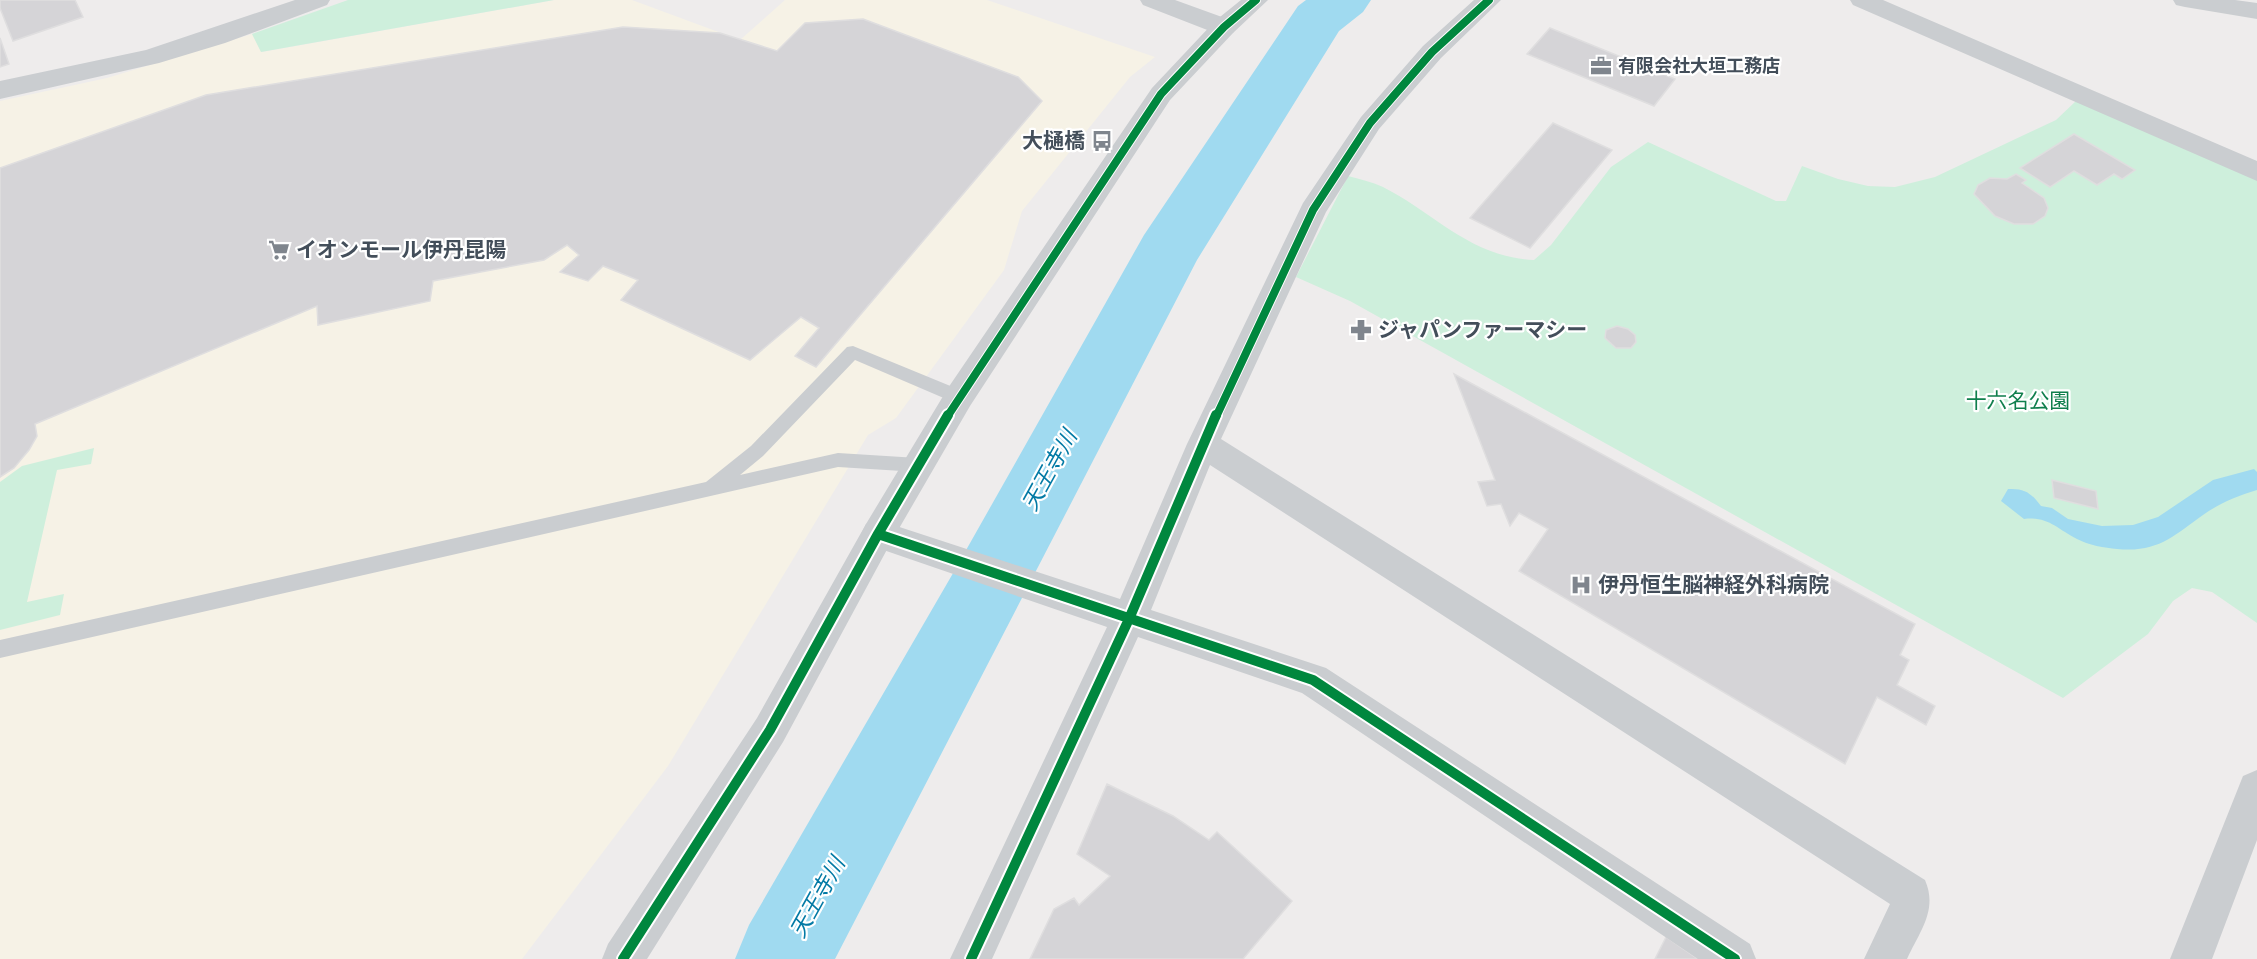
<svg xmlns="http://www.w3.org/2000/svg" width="2257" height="959" viewBox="0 0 2257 959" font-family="'Asap Condensed','Noto Sans JP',sans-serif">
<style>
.commercial{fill:#f6f2e6}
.green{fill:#ceefdc}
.water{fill:#a0daf0}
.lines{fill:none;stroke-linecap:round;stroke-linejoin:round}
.river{fill:#a0daf0;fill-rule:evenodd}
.building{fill:#d5d4d7;stroke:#dfdedf;stroke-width:1.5}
.service{fill:#cacdd0;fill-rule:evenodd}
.minor{fill:#cacdd0;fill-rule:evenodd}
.tertiary{fill:#cacdd0;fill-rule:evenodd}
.cycleway-far1-casing{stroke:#fff;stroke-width:10}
.cycleway-casing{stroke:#fff;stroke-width:14}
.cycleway-far1{stroke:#00873e;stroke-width:8}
.cycleway{stroke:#00873e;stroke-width:10}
.labels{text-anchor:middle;stroke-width:4.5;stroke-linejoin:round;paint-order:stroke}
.far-poi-label{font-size:18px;font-weight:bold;fill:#434e5a;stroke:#fff;text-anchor:start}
.poi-label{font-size:21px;font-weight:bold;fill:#434e5a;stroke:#fff;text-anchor:start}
.park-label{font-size:21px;fill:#107f4d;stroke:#fff}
.water-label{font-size:22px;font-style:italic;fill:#037aa5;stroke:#fff}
</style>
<rect width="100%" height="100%" fill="#eeecec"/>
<!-- commercial -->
<path class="commercial" d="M554,0H632L740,40L785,0H987L1155,57L1130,77L1022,211L1004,270L896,418L868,435L668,766L522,959H0V101L107,78L252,34L262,52Z"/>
<!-- green -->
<path class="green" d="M348,0H554L261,52L252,34Z
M2076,101L2257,177V623L2212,592L2192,588L2173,601L2148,634L2063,698L1350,301L1296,277L1348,176C1359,179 1372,182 1383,187C1436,214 1470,257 1534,260L1551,245L1611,167L1648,142L1776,201H1786L1802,166L1838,179L1868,186L1895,187L1935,177L2056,120Z
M94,448L91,464L57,470L27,602L64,594L60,615L0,630V482L22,466Z"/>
<!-- water -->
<path class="water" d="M2254,469L2257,472V490C2237,496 2220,503 2203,515C2173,536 2158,553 2117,549C2105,548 2088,545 2077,539C2057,529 2048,516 2024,519L2001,501L2008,489C2025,488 2031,493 2041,506L2052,508L2068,519L2102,526L2133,525L2158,517L2213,480Z"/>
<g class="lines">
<!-- river -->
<path class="river" d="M1306,0H1371L1363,12L1339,31L1197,260L835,959H735L749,925L952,575L1144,235L1298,6Z"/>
</g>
<!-- building -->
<path class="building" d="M0,0H75L83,17L13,41L0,8Z
M863,19L1018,77L1042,101L816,367L795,356L819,328L801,317L750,360L621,300L638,280L603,266L588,281L560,272L579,255L567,245L544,260L433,281L430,301L318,325L317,306L35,424L37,436L29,450L14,468L0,477V168L206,95L623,27L720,33L777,51L805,23Z
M1550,28L1675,79L1654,106L1527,54Z
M0,38L9,64L0,67Z
M1553,123L1612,150L1530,248L1470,218Z
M2074,134L2135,170L2122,179L2114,174L2097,185L2074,171L2050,187L2020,168Z
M2016,174L2026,180L2022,183L2044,198L2048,208L2045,216L2033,224H2014L1995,216L1974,194L1978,185L1990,178L2007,179Z
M1617,326L1628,329L1635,335L1636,342L1631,348H1616L1605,338L1606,330Z
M1454,374L1915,624L1900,655L1909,660L1897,685L1935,706L1926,725L1877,697L1845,764L1519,571L1548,529L1519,513L1510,526L1501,504L1487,506L1478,482L1495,480Z
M2052,480L2096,491L2098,509L2054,498Z
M1107,784L1173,816L1209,840L1217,832L1292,901L1243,959H1030L1054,909L1074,898L1079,905L1110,876L1077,854Z
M1666,937L1698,959H1655Z"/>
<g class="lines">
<!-- service -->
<path class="service" d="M853,346L965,392L968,397L965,402H953L855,360L763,456L740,475L838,453L918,458L924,460L927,465L924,470L918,472L838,467L0,658V640L706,482L751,446L847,347Z"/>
<!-- minor -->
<path class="minor" d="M1140,0H1175L1233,21L1236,27L1233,33L1224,35L1215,33L1143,5Z
M1474,0H1501L1441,58L1379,129L1326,212L1221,439L1925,880C1938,910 1920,931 1907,959H1864L1890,904L1210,465L1151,610L1326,668L1750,944L1756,959H1698L1302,693L1138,637L992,959H950L1107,627L866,544L861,534L866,524L878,520L1120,599L1187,444L1303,203L1361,117L1423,46Z
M1850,0H1883L2257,161V181L1853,5Z
M2173,0H2235L2257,3V19L2185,7L2176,5Z
M2257,770V840L2212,959H2170L2243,776Z"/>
<!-- tertiary -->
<path class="tertiary" d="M295,0H330L327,5L225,43L159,63L0,99V81L146,50Z
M1241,0H1268L1233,33L1170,100L970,406L890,544L783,742L647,959H602L608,944L757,718L866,524L948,388L1152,88L1215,21Z"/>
<defs>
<path id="cycleway-far1" d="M947,417L1161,94L1224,27L1256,0
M1216,417L1313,210L1370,123L1432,52L1489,0"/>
<path id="cycleway" d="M878,534L1313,680L1735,959
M623,959L770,730L878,534L948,415
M971,959L1129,619L1216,415"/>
</defs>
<!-- cycleway-far1 casing -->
<use href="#cycleway-far1" class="cycleway-far1-casing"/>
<!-- cycleway casing -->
<use href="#cycleway" class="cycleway-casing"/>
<!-- cycleway-far1 -->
<use href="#cycleway-far1" class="cycleway-far1"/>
<!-- cycleway -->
<use href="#cycleway" class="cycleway"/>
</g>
<!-- icons -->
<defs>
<symbol id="office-bare" viewBox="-9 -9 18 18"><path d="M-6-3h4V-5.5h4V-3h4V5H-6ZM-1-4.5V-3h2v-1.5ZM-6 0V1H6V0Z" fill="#7f858d" stroke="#fff" stroke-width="2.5" paint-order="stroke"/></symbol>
<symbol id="bus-bare" viewBox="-9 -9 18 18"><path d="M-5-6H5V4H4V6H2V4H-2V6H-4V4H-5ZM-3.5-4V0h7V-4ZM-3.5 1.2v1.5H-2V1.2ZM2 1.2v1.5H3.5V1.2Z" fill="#7f858d" stroke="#fff" stroke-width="2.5" paint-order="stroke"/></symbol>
<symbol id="supermarket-bare" viewBox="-9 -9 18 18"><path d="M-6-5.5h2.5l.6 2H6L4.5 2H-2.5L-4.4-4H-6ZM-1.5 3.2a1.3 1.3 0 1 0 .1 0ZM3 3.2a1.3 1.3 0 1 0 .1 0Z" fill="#7f858d" stroke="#fff" stroke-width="2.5" paint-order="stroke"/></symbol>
<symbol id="pharmacy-bare" viewBox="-9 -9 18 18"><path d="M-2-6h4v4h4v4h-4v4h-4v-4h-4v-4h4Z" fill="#7f858d" stroke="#fff" stroke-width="2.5" paint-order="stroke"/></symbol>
<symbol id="hospital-bare" viewBox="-9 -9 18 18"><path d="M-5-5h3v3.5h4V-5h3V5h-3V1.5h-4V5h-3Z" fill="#7f858d" stroke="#fff" stroke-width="2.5" paint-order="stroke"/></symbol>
</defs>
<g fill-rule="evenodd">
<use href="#office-bare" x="1586" y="51" width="30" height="30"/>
<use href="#bus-bare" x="1087" y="126" width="30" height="30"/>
<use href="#supermarket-bare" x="264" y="235" width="30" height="30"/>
<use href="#pharmacy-bare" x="1346" y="315" width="30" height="30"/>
<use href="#hospital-bare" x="1566" y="570" width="30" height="30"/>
</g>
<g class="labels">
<!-- far-poi labels -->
<g class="far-poi-label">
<text x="1618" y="72">有限会社大垣工務店</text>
</g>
<!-- poi labels -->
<g class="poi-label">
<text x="1085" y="148" text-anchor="end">大樋橋</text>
<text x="296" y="257">イオンモール伊丹昆陽</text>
<text x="1378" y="337">ジャパンファーマシー</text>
<text x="1598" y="592">伊丹恒生脳神経外科病院</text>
</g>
<!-- park labels -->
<g class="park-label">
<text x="2018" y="408">十六名公園</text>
</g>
<!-- water labels -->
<g class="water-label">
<text transform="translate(1049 470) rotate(-61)" y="8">天王寺川</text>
<text transform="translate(817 897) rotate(-61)" y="8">天王寺川</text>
</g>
</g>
</svg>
